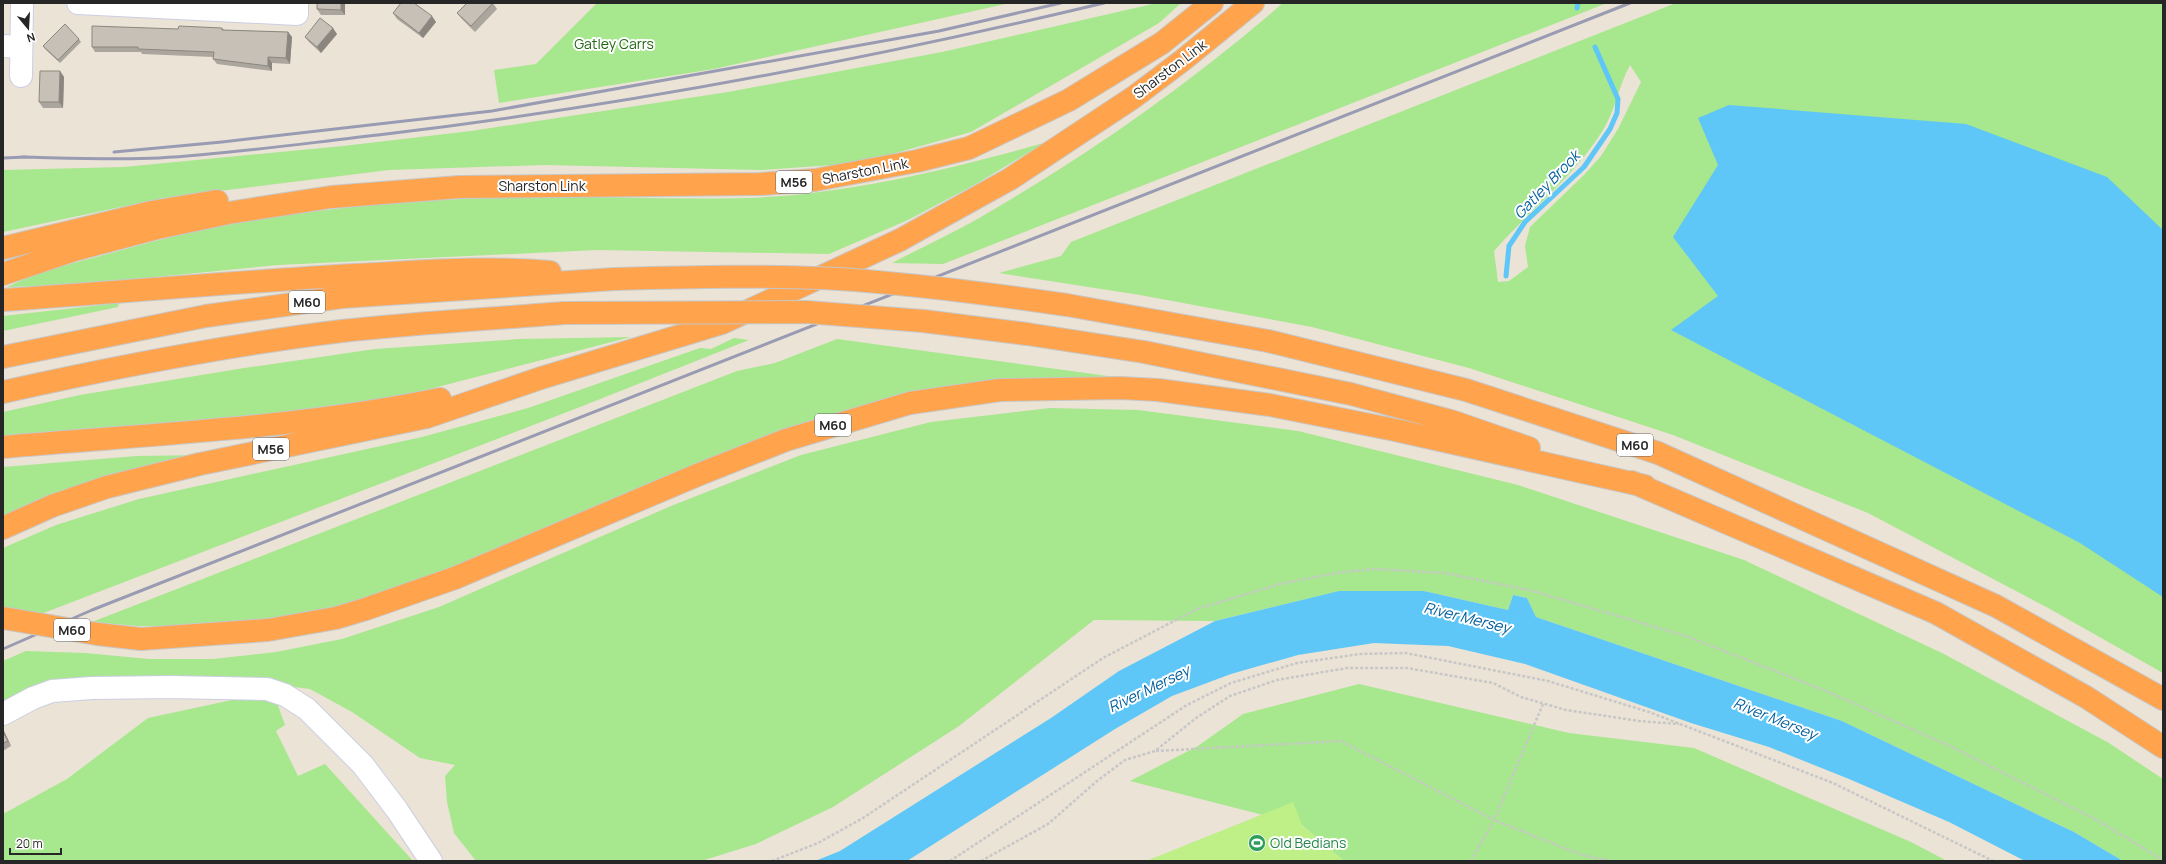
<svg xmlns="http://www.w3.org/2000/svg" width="2166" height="864" viewBox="0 0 2166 864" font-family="Manrope,sans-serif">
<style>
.green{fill:#a7e78d;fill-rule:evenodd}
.pitch{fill:#bef087}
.water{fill:#5ec7f7}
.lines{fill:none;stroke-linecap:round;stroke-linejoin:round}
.stream{stroke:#5ec7f7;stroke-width:5}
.minor-casing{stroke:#cbcee2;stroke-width:24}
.highway-casing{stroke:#c7c7c7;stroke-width:24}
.path{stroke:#c7c7c7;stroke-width:2.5;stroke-dasharray:3 2;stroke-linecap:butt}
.minor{stroke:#fff;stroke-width:22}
.highway{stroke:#ffa34d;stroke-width:22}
.rail{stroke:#999bb3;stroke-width:3}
.highway-bridge-casing{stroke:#c7c7c7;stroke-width:24;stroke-linecap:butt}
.highway-bridge{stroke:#ffa34d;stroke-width:22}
.wall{fill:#aaa59d}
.shaded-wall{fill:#8b867f}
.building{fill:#c6c0b6;stroke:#8b867f}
.labels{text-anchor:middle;stroke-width:4;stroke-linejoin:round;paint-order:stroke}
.shield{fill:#fff;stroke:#676767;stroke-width:1}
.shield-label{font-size:13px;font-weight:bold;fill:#262626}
.park-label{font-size:14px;fill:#206713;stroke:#fff}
.street-label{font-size:14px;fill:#262626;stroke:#fff}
.leisure-label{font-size:14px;fill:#27864d;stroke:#fff;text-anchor:start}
.water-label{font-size:15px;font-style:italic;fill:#03609e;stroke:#fff}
</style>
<rect width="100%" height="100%" fill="#ebe3d6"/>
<!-- green -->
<path class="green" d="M597,3H1010L714,69L499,103L494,70L536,64Z
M1157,3H1181L1159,23L971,132L860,163L761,170L545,165L389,170L163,198L3,232V170L124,167L343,146L471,131L728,92L942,52Z
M1283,3H1607L943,264L892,263C922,247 952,234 981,217C1088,155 1190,84 1283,3Z
M1676,3H2163V673L2050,609L1868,513L1673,435L1469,368L1312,327L1140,295L999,273L1061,256L1071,242ZM1630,65L1641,82L1618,129L1601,156L1584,175L1530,227L1525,246L1528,267L1509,281L1498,282L1494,251C1529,211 1574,177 1603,130C1615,111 1619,85 1630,65Z
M1044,143L976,184L908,220L829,254L597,250L278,265L73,285L7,287C43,269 83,261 122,250C251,213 387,200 520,197C596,196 672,200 748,198C848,194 947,170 1044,143Z
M119,303L118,307L3,331V316Z
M631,337L391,399L300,412L3,440V412L80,395L238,369L375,349L519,339Z
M734,338L749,340L580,407L41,614L3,607V548L56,525L139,499L422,437L528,408L700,348L711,349Z
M837,339L1137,380L893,398L812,420L737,448L452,568L357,602L287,618L221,627L138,626L92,622L737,371L775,363Z
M1050,408L1138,410L1298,431L1518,485L1744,560L1944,654L2109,743L2163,779V861H2123L2074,832L1842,721L1536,617L1527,598L1513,595L1508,610L1424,591H1340L1215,621L1094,620L959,726L833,807L756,844L701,861H476L454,833L447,802L445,776L455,765L420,758L352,712L310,689L270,684L179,680L3,708V661L26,651L85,653L149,659H213L276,652L342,639L439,607L671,506L801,455L931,422Z
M209,455L3,519V467L137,456Z
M1359,684L1569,733L1694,748L1911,842L1947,861H1344L1302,825L1130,781L1198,746L1243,714Z
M232,700H276L285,725L276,731L298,776L325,764L413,861H3V814L67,779L148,718Z"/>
<!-- pitch -->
<path class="pitch" d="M1293,802L1302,825L1344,861H1146Z"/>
<!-- water -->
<path class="water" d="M1729,105L1966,124L2107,177L2163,230V597L2080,543L1671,330L1718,296L1673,237L1718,165L1698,118Z
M1339,591H1424L1508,610L1513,595L1527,598L1536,617L1842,721L2074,832L2123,861H2025L1949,822L1849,779L1769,747L1691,723L1525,664L1448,646L1374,643L1298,655L1231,674L1172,696L1115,729L907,861H815L840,851L1051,718L1119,671L1215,621Z"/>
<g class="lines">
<!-- stream -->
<path class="stream" d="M1577,8L1578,3
M1506,276L1509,246L1525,222L1584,167L1610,129L1617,113L1618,99L1595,47"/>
<defs>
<path id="minor" d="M78,3L297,14V3
M3,46L21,47
M21,76L22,3
M3,714L33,698L52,691L92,688L171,687L267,689L285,695L307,709L363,765L397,810L431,861"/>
<path id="highway" d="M3,248L152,212L217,201
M3,274L74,250L157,228L228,213L331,197L459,187L760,184L815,180L917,161L969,148L1069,100L1162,43L1212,3
M3,300C120,292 237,282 354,275C419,272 485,266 550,272
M1067,305L1268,341L1466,390L1658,453L1996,606L2163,699
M1027,334L1144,352L1351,394L1451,421L1529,448
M3,357L206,316L342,297L615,279
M3,392C115,367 228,345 342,331C415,323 490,319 564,313
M3,447C151,434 293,429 440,399
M1632,482L1936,613L2086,697L2163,747
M3,528L52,506L107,487L200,464L427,417L541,378L722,323L900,240L1010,179L1134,97L1183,60L1253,3
M141,639L268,630L336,618L366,609L455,578L700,474L786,440L910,403L1000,390L1120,388L1158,390L1270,405L1395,430L1645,486"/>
</defs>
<!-- minor casing -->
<use href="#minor" class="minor-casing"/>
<!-- highway casing -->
<use href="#highway" class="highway-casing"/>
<!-- path -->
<path class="path" d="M1156,751L1341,741L1494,820L1582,855L1611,861
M772,861L818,843L863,818L1103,658L1197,609L1280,584L1336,573L1374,569L1445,573L1533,591L1686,636L1826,691L1950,746L2095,819L2163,860
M950,861L1187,705L1231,683L1297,663L1360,654L1406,653L1548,681L1649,712L1833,783L1993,861
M981,861L1048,824L1097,781L1125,760L1155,751L1196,718L1230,696L1277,680L1347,668H1407L1493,683L1521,697L1566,710L1639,721L1679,724
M1471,861L1494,820L1543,704"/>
<!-- minor -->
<use href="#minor" class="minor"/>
<!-- highway -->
<use href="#highway" class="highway"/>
<!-- rail -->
<path class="rail" d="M114,152L222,142L492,111L939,31L1061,3
M22,157C67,158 114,160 159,158C232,154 306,143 378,135C623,106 865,60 1104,3
M3,158L26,157
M3,649L92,610L1630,3"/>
<defs>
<path id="highway-bridge" d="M615,279C690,277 765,275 839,279C915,284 991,294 1067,305
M564,313L806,312L923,321L1027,334
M3,618L97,634L141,639"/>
</defs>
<!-- highway-bridge casing -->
<use href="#highway-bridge" class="highway-bridge-casing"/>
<!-- highway-bridge -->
<use href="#highway-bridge" class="highway-bridge"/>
</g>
<!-- wall -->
<path class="wall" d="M345,3V15H321L317,9Z
M493,3L497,9L475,32L461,18L457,13Z
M393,13L436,22L423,38L397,19Z
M222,28L224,30L288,32L292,37L290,64L272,63V71L217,64L213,59V57L142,54L141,52H95L92,47L178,29Z
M337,34L321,53L309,42L305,37Z
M79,39L81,42L60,63L45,49L43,46Z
M60,71L64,77L63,108H43L39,102Z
M3,729L11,746L3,751Z"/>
<!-- shaded-wall -->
<path class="shaded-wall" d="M341,3H345V15L341,10Z
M432,16L436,22L423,38L419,33Z
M333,28L337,34L321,53L317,47Z
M288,32L292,37L290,64L286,58Z
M268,57L272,63V71L268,66Z
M60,71L64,77L63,108L59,102Z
M3,729L11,746L8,741L3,732Z"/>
<!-- building -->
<path class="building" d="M317,3H341V10L317,9Z
M401,3H414L432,16L419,33L393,13Z
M467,3H493L471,26L457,13Z
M320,18L333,28L317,47L305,37Z
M65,24L79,39L58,60L43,46Z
M92,26L178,29L179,26L222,28V30L288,32L286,58L268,57V66L213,59L214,52L138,49V47H92Z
M40,71H60L59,102H39Z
M3,732L8,741L3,743Z"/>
<!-- icons -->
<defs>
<symbol id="stadium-disc" viewBox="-11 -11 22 22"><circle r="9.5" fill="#2e9e5b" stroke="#fff"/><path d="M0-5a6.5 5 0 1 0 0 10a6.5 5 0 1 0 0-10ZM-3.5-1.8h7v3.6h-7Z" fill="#fff"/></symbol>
</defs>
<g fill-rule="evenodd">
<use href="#stadium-disc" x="1247" y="833" width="20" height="20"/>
</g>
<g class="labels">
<!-- shield labels -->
<g class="shield">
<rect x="776" y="171" width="36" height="22" rx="3"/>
<rect x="289" y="291" width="36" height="22" rx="3"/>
<rect x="815" y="414" width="36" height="22" rx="3"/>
<rect x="1617" y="434" width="36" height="22" rx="3"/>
<rect x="253" y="438" width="36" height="22" rx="3"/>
<rect x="54" y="619" width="36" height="22" rx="3"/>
</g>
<g class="shield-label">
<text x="794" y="187">M56</text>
<text x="307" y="307">M60</text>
<text x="833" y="430">M60</text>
<text x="1635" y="450">M60</text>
<text x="271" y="454">M56</text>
<text x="72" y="635">M60</text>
</g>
<!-- park labels -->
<g class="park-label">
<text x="614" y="49">Gatley Carrs</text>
</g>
<!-- street labels -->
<g class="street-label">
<text transform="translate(1170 69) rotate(-37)" y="5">Sharston Link</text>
<text transform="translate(865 171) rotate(-11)" y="5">Sharston Link</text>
<text x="542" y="191">Sharston Link</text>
</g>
<!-- leisure labels -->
<g class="leisure-label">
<text x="1270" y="848">Old Bedians</text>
</g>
<!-- water labels -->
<g class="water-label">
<text transform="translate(1547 185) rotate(-46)" y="5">Gatley Brook</text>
<text transform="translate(1467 618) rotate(14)" y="5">River Mersey</text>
<text transform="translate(1149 689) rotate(-26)" y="5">River Mersey</text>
<text transform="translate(1775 719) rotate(22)" y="5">River Mersey</text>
</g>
</g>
<!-- border -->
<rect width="2166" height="864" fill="none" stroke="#262626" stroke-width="8"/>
<!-- north arrow -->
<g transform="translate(28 28) rotate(162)" stroke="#ffffff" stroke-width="3" paint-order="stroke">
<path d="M0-3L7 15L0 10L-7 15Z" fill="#262626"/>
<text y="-6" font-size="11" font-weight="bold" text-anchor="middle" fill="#262626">N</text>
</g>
<!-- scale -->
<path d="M10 848v6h51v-6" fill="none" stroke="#262626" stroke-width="2"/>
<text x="16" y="848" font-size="12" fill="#262626" stroke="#ffffff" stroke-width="3" paint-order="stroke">20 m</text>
</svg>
